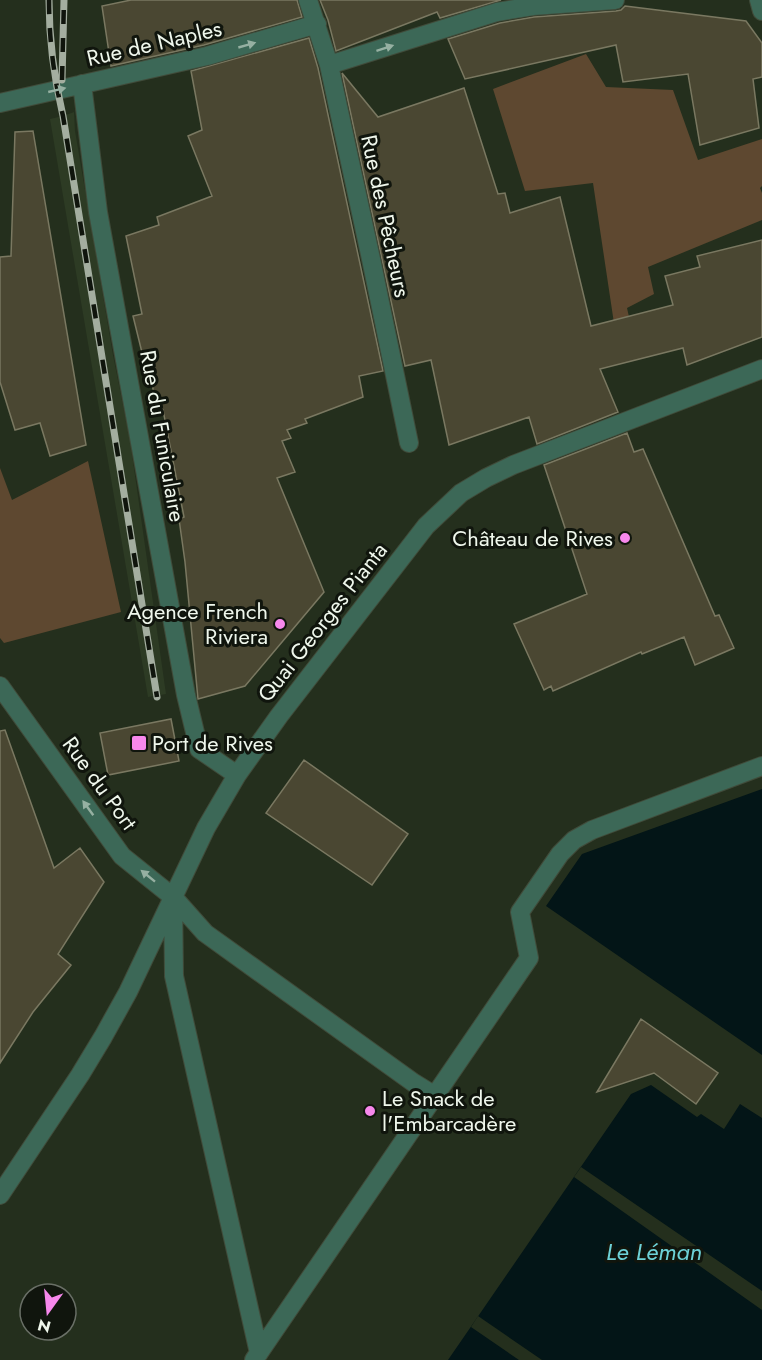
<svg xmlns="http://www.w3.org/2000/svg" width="762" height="1360" viewBox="0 0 762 1360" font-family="Jost,sans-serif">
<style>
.built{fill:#2d3b24}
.green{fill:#5e4830}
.water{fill:#031517}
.pier{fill:#242f1d}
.building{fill:#4a4732;stroke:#7a7861;stroke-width:1.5}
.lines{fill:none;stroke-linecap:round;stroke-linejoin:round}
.street-casing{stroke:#404b3a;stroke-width:20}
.street{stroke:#3c6857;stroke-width:18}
.rail-casing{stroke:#a4aea0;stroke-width:7}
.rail{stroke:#10150d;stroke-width:4.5;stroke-dasharray:14;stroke-linecap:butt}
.oneway{fill:#96b0a2}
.poi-dot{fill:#f788ec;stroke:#10150d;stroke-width:2}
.labels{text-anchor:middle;stroke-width:6;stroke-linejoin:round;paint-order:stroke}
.street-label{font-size:22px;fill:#eff7ec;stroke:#10150d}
.poi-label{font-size:22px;fill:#eff7ec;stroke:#10150d;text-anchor:end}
.water-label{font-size:24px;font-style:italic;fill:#6dd2d8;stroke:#10150d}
</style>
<rect width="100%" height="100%" fill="#242f1d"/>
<!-- built -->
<path class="built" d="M74,112L75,131L113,355L130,440L166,694L148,697L50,119L63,116Z"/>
<!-- green -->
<path class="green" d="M586,54L606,87L673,90L698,160L762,139V186L760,188L762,193V220L648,267L654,294L627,308L636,348L618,350L593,183L525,191L493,89Z
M88,461L121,612L4,643L0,638V468L12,500Z"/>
<!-- water -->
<path class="water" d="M762,789V1055L546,906L582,854Z
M651,1085L697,1117L701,1114L724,1129L740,1104L762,1118V1360H448L631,1094Z"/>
<!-- pier -->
<path class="pier" d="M581,1167L762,1291V1310L574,1177Z
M478,1316L542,1360H519L471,1327Z"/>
<!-- building -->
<path class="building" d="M131,0H297L302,17L204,45L111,66L102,6Z
M320,0H501L440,18L437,12L336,51L328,20Z
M625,6L746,21L762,43V77L753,79L759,128L700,145L688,74L623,82L616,45L465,79L448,39L500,23L534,17L616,11L621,10Z
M309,38L318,68L383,371L359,376L363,397L305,419L307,423L287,430L291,438L282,441L295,472L277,478L324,592L245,686L198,699L185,562L179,519L184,517L163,410L159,412L151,381H149L133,316L142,314L126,236L159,225L157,217L212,196L188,136L202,130L191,71Z
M342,73L378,117L464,88L498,194L505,193L510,213L560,197L591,326L673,305L665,276L700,267L697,256L762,240V337L687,365L683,348L600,369L618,412L537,444L529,417L449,445L431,360L405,366Z
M33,131L86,445L50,456L40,423L15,430L0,382V257L11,256L15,132Z
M627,433L634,452L643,449L715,616L719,615L734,648L695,665L684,637L642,654L641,652L553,691L551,686L544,690L514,624L587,594L544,465Z
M171,719L179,761L108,775L100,733Z
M5,730L54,868L80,848L104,882L58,954L71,965L33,1012L0,1063V731Z
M304,760L408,834L372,885L266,813Z
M641,1019L718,1073L696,1104L654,1073L597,1092Z"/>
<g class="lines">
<defs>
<path id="street" d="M308,0L329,65L371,259L409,443
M759,0L762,11
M329,65L497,12L533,6L615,0
M82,84L98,212L186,695L199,749L237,775
M0,103L207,56L317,24
M0,686L122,856L173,897
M0,1195L80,1075L103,1037L128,992L206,828L237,775L279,716L426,526L461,493L486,478L513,465L762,369
M259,1353L174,976L173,897L205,933L414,1083L435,1096
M254,1360L529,958L520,912L560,854L574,840L592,830L762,766"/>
</defs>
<!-- street casing -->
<use href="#street" class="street-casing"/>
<!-- street -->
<use href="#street" class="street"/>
<defs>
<path id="rail" d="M49,0C49,40 54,78 63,116L157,697
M62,80L64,0"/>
</defs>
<!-- rail casing -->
<use href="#rail" class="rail-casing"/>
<!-- rail -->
<use href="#rail" class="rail"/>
</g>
<!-- one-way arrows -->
<defs><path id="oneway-solid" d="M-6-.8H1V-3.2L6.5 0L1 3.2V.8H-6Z" transform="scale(1.5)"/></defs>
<g class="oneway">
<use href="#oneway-solid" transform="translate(247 45) rotate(-16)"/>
<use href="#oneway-solid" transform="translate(385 48) rotate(-18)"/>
<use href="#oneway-solid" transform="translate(57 90) rotate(-13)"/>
<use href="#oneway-solid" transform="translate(88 808) rotate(-126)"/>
<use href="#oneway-solid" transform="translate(148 876) rotate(-141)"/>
</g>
<!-- markers -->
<g class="poi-dot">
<circle cx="625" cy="538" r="6"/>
<circle cx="280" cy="624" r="6"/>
<rect x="131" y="735" width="16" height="16" rx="3"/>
<circle cx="370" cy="1111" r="6"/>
</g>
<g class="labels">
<!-- street labels -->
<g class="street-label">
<text transform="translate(154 43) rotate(-13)" y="8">Rue de Naples</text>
<text transform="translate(386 216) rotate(78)" y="8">Rue des Pêcheurs</text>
<text transform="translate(163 436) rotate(80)" y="8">Rue du Funiculaire</text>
<text transform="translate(322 622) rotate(-52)" y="8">Quai Georges Pianta</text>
<text transform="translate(100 783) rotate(54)" y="8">Rue du Port</text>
</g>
<!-- poi labels -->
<g class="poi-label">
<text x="613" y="546">Château de Rives</text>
<text x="268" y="619">Agence French<tspan x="268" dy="25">Riviera</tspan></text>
<text x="152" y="751" text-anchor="start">Port de Rives</text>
<text x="382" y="1106" text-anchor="start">Le Snack de<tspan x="382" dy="25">l'Embarcadère</tspan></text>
</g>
<!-- water labels -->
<g class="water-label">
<text x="654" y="1260">Le Léman</text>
</g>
</g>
<!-- north arrow -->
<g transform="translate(48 1312) rotate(195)"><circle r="28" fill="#10150d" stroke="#696f66" stroke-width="1.5"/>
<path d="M0-4.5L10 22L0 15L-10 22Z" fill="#f788ec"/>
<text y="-9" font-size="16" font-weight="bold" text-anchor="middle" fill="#eff7ec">N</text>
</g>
</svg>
